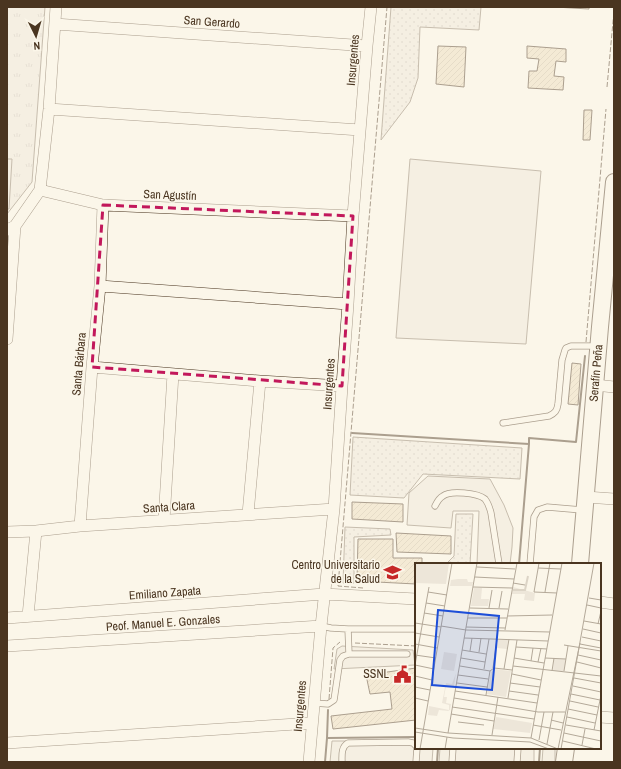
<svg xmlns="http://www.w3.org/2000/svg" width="621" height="769" viewBox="0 0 621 769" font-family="'Archivo Narrow',sans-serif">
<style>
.grass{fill:url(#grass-dots);stroke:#887966}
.park{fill:url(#park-tufts);stroke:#887966}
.pitch{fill:#ede6d9;stroke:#887966}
.parking{fill:#ede7d9;stroke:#887966}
.building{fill:url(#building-hatch);stroke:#4a3520}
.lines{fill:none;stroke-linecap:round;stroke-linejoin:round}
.lane-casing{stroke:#4a3520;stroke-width:7}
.street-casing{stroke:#4a3520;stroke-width:12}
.secondary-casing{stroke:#4a3520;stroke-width:18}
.lane{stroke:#fbf6e9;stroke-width:5.5}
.street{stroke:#fbf6e9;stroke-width:11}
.secondary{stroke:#fbf6e9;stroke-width:16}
.fence{stroke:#4a3520;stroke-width:1;stroke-dasharray:5 2;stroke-linecap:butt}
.wall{stroke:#4a3520;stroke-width:2}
.marked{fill:none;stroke:#c2185b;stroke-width:3;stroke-dasharray:8 5;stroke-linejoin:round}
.labels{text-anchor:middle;stroke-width:3;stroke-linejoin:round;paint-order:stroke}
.street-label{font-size:12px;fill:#4a3520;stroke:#fbf6e9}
.poi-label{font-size:12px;fill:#4a3520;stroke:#fbf6e9;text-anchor:end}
.inset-river{fill:none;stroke:#dcd4c6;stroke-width:2}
.inset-road{fill:none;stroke:#b4a999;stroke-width:1}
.view{fill:#1d4ed8;fill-opacity:0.15;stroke:#1d4ed8;stroke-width:2}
.inset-edge{fill:none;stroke:#4a3520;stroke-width:2}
</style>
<defs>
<pattern id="grass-dots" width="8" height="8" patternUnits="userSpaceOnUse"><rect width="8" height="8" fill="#ede6d9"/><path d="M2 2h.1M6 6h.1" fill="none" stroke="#cdc6ba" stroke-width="1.8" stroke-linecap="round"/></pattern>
<pattern id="park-tufts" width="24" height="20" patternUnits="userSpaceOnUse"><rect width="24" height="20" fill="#ede6d9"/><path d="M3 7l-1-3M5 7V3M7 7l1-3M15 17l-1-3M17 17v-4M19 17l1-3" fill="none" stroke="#cdc6ba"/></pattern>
<pattern id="building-hatch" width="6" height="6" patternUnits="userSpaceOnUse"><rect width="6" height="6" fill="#ecdcbc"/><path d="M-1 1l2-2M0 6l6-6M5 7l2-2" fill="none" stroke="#ccbda1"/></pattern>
</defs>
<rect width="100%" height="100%" fill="#fbf6e9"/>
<!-- grass -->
<path class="grass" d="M391,7H481L479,30L420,27L418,78L410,102L381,140Z
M353,437L522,448L520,479L423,474L404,498L350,495Z
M456,514H473L470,564H446L454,556Z
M345,527L390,529L391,535L354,537V583H343Z"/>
<!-- park -->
<path class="park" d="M7,7H45L32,182L7,214Z"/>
<!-- pitch -->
<path class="pitch" d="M7,159H12L9,209H7Z
M410,159L541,171L526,344L396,338Z"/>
<!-- parking -->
<path class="parking" d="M428,476L490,479L504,505L513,528L512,547L510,564H477L479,511H453L451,528L407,525L409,493Z
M342,646L413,650L415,665L334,669L337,649Z
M332,741H416V748H433L432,762H330Z
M440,748H534V762H439Z
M543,748H555V762H542Z"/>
<!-- building -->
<path class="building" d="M555,7H589V9Z
M438,46L466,47L464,87L436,84Z
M527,46L566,49V62L556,61L554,76L564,77L563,90L528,88L529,71H537L539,59L527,58Z
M584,110H592L590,140H583Z
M572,363L581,364L578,405L568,404Z
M352,502L403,504V522L352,519Z
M396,533L451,536V554L397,552Z
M358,539H393V558H422V564H416V584L357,581Z
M416,668V720L333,729L331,716L392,709L390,692L370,694L366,675Z"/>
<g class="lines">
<defs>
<path id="lane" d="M503,423L549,416C555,413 557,411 558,404L562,360L565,350L566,348L571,346H598
M435,506C437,502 439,498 443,496C450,490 478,493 485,499C488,503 490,509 491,513L499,564
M530,564L534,517L538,510L547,507L582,510
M321,626L331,628L348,629L349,654
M348,629H416
M314,703L328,704L334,700L340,660L343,656L349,654H407
M342,762C342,755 341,747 348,743L408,742L413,743L416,746
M416,762L417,748
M452,762L453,748
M517,762L518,748"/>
<path id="street" d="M55,24L367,46
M49,109L360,130
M40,190L103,205L353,216
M7,230L15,226L40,190L49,109L56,7
M100,286L348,304
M7,339L15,226
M92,367L260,381L342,386
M595,385L614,387
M586,497L614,499
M248,514L260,381
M164,520L173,374
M80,526L92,367L100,286L103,205
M7,532L36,531L80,526L334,509
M600,602L614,604
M28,616L36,531
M7,618L324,594L416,599
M7,646L321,626
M600,717L614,718
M7,743L312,723
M309,762L321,626L334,509L342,386L348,304L353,216L367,46L371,7"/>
<path id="secondary" d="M580,564L600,327L614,182
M564,762L566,748"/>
</defs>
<!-- lane casing -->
<use href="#lane" class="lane-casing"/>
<!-- street casing -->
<use href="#street" class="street-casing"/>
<!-- secondary casing -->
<use href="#secondary" class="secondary-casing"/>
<!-- lane -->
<use href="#lane" class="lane"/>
<!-- street -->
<use href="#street" class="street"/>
<!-- secondary -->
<use href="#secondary" class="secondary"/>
<!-- fence -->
<path class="fence" d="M607,87L614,11
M586,342L606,109
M363,588L338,586L387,7
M355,643L416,646
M329,699L333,648L340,642"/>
<!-- wall -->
<path class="wall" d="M352,433L529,444V438L576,442L585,356
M519,564L529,444
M327,738L416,737
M325,762L327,738L328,710
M437,762L438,748
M539,762L540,748"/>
</g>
<!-- marked area -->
<path d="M0 0H621V769H0ZM103,205L353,216L342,386L92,367Z" fill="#fbf6e9" fill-opacity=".55" fill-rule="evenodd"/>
<path class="marked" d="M103,205L353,216L342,386L92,367Z"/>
<!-- icons -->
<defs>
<symbol id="university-bare" viewBox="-9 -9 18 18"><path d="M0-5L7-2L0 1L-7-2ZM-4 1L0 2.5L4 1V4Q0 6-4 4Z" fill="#c62828" stroke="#fbf6e9" stroke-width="2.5" paint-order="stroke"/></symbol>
<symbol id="civic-bare" viewBox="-9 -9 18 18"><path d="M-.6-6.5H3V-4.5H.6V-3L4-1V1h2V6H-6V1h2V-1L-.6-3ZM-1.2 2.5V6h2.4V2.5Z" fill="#c62828" stroke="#fbf6e9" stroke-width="2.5" paint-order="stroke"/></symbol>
</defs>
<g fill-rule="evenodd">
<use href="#university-bare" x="380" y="560" width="25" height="25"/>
<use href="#civic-bare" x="390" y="662" width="25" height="25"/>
</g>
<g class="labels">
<!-- street labels -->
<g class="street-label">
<text transform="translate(212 22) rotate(4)" y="4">San Gerardo</text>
<text transform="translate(353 60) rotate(-85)" y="4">Insurgentes</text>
<text transform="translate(170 195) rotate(2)" y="4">San Agustín</text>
<text transform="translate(79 364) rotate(-85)" y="4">Santa Bárbara</text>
<text transform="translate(596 373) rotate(-85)" y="4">Serafín Peña</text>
<text transform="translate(329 384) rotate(-86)" y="4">Insurgentes</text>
<text transform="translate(169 507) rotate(-4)" y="4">Santa Clara</text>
<text transform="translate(165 593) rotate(-4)" y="4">Emiliano Zapata</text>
<text transform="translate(163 623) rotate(-4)" y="4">Peof. Manuel E. Gonzales</text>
<text transform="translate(300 706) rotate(-85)" y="4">Insurgentes</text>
</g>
<!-- poi labels -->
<g class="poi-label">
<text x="380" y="569">Centro Universitario<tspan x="380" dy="14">de la Salud</tspan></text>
<text x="389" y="678">SSNL</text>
</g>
</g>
<!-- overview -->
<g transform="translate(415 563)">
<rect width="186" height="186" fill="#fbf6e9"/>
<path d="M1,0H34L31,21L0,20ZM43,16H52L53,19H58L57,23H35L36,17ZM41,110L39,124L31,123L29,134H32L31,140L36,141L35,147L33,148L24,147L22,153L13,152L14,143L34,147V142L27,140L31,120L37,121ZM81,154L117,160L115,170L78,166Z" fill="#ede6d9"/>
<path d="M98,24L120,30L119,38L109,37L110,31H97ZM57,36H74L73,43H56ZM83,77H93L92,86L82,85ZM139,96H151L149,108H138ZM79,106L96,108L91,134L72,131L76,109Z" fill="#ede6d9"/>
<path d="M59,25H67L66,36H57ZM29,89L42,91L39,108L26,106Z" fill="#ede6d9"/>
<path class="inset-river" d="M98,27H110L113,13"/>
<path class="inset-road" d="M124,0L119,29L142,30M62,4L100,6M123,5L146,6M60,14L99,16M98,20L110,22M58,24L97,25M13,29L32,32M130,29L135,0M174,35L186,37M11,40L30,43M172,42L186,45M55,45L93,46M74,45L77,27M84,45L87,28M9,50L28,53M92,53L137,52M53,55H92M169,58L186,61M0,60L26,64M183,61L186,48M26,63L51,67L135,69M51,64L90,65M168,66L186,70M90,67L102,0M0,70L24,74M167,74L186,78M49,75L133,78M0,81L22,85M165,81L186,85M149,82L186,88M101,84L132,86M47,87L71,91M55,88L57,75M64,89L66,75M0,92L21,95M163,92L186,97M46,95L70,99M99,95L129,100M130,95L151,96M116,98L118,85M123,99L126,85M162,99L186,105M0,102L14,24M0,102L19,106M45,103L75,108M98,103L186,113M78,105L82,76M69,106L74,76M89,106L94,76M75,108L79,105L97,107M137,108L139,95M149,108L153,83M97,111L126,117M43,112L73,116M0,113L17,117M159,115L186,120M42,120L72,124M95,120L125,124M158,123L186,129M0,124L15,127M40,128L122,140M94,128L123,132M156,131L185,137M71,132L75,108M0,135L13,138M39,135L123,149H150M93,135L102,77M155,138L183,144M37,144L119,156M153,146L182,152M36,151L79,158M152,154L180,160M136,157L148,160M43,159L69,162M118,162L146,167M151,162L186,168M0,165L33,170L116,175L143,186M179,167L186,132M0,169L38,175L115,179L134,186M33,170L62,0M149,170L186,178M77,172L83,134M116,175L147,0M124,177L129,149M148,178L181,186M132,181L138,149M167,182L170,166M5,186L37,0M30,186L32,174M143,186L165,80M146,186L179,0"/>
<path class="view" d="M23,47L84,53L77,127L17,122Z"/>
<rect width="186" height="186" class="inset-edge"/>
</g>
<!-- border -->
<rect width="621" height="769" fill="none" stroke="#4a3520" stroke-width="16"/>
<!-- north arrow -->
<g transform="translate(36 36) rotate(175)" stroke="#fbf6e9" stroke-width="3" paint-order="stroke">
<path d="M0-3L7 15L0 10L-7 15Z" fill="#4a3520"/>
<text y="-6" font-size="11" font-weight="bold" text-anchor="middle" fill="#4a3520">N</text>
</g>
</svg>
